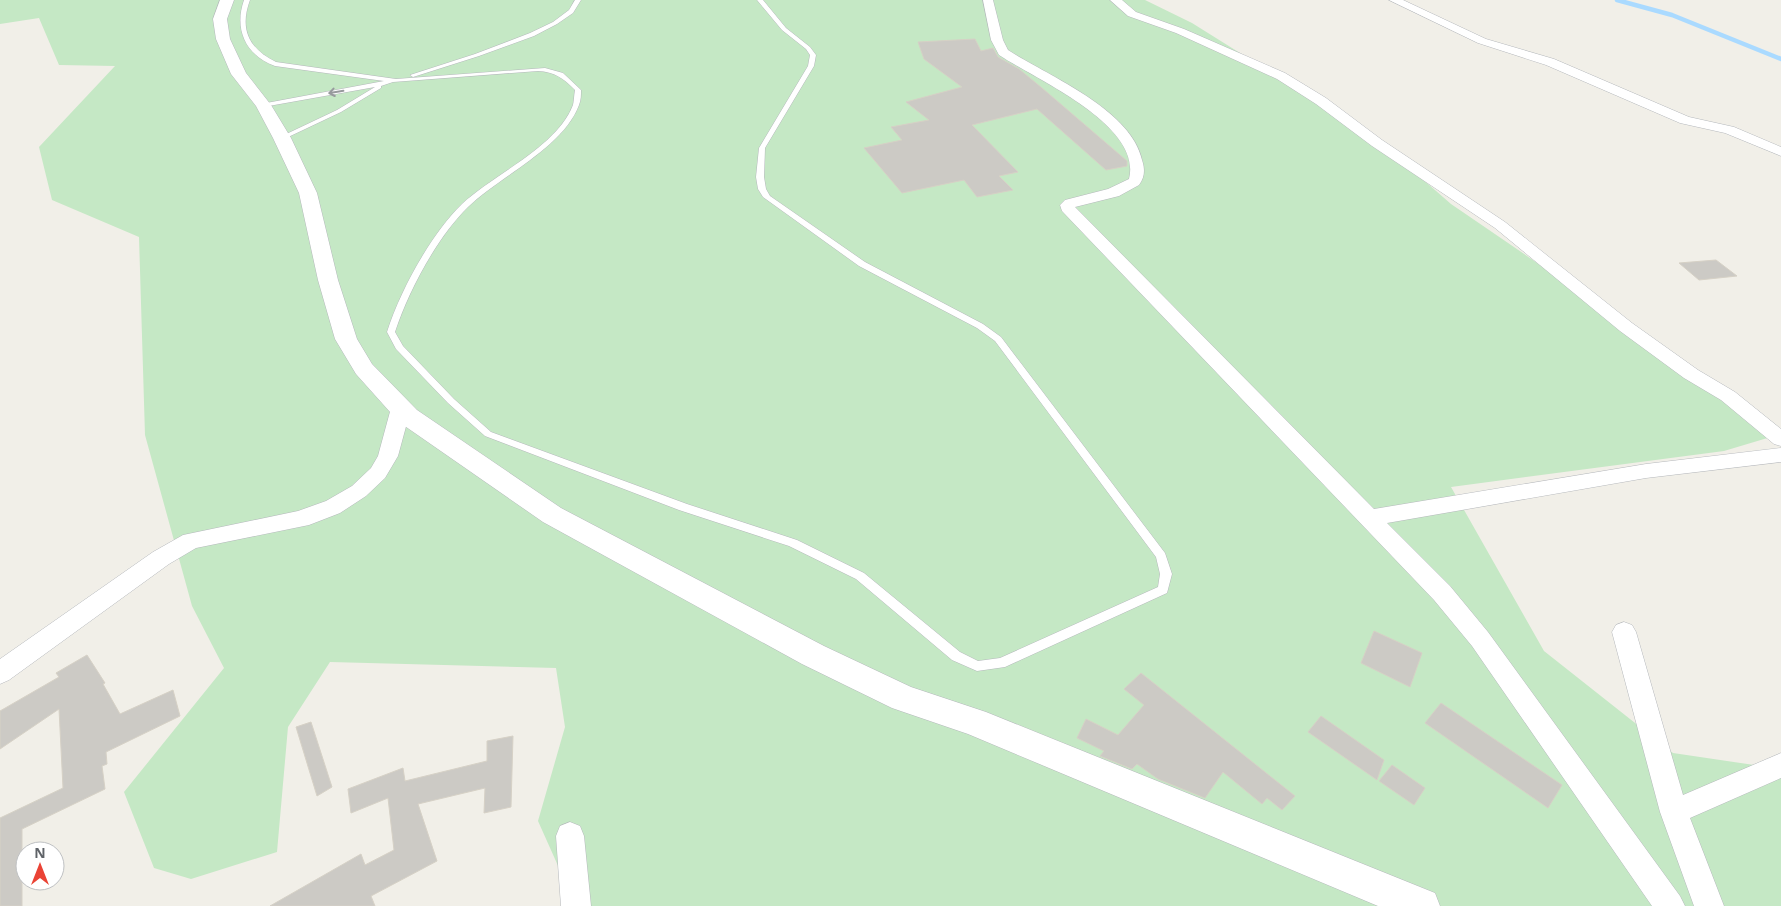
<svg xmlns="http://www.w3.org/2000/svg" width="1781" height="906" viewBox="0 0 1781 906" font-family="'Open Sans',sans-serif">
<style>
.green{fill:#c5e8c5}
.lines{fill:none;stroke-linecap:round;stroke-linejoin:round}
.stream{stroke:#aadaff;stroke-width:4.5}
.building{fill:#cccac5;stroke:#d6d1c6}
.service-casing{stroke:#b5b8bc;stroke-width:1}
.minor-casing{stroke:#b5b8bc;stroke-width:1}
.tertiary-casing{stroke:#b5b8bc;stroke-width:1}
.service{fill:#fff;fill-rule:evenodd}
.minor{fill:#fff;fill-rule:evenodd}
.tertiary{fill:#fff;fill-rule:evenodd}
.oneway{stroke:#979a9d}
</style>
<rect width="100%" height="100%" fill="#f1efe8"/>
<!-- green -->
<path class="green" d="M0,0H1145L1192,23L1374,137L1451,204L1781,430V434L1724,451L1451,487L1544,651L1673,753L1781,769V906H576L538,821L565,727L556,668L330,662L288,727L277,852L191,879L154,868L124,792L224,668L192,606L145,435L139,237L52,200L39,147L115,66L59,65L39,18L0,24Z"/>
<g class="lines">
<!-- stream -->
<path class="stream" d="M1617,0L1672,15L1781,59"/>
</g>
<!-- building -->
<path class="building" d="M975,39L981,51L993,48L998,57L1019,69L1042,88L1127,161V166L1106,170L1037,109L972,125L1018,172L999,176L1013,190L977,197L964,180L902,193L864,148L902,140L891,127L929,120L906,102L962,87L924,59L918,42Z
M1716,260L1737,276L1699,280L1679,263Z
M1374,631L1422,653L1410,687L1361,663Z
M87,655L105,683L103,684L120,714L173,690L180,716L106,752L107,764L102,766L105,789L22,829V906H0V818L63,788L59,709L0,749V711L59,677L56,673Z
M1141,673L1295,796L1282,810L1267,798L1262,804L1223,772L1205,798L1158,779L1137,764L1132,769L1100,756L1104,751L1077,738L1086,719L1118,735L1144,705L1124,689Z
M1441,703L1562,785L1548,808L1425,723Z
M1321,716L1384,760L1377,780L1308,732Z
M311,722L332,787L317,796L296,727Z
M513,736L511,807L484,813L485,788L418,804L437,861L371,896L375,906H270L361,854L365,865L394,850L388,798L351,813L348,789L403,768L405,781L487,761V741Z
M1392,765L1425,788L1414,805L1379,781Z"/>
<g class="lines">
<defs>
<path id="service" d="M244,0H250C239,29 249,49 276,62L396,79L545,68L563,73L581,90C581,95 581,100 579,105C563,148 500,176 468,207C437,237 408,292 395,332L403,346L454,399L491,432L687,504L797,540L864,573L960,652L978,661L1000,658L1158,587L1160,574L1156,557L995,341L977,328L859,266L763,197L758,189L756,177L759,148L808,66L810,55L806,49L782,30L757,0H763L786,28L810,47L816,55L814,66L765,148L764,177L766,189L770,196L865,262L983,324L1001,337L1165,553L1172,574L1167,593L1005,667L977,671L952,660L856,579L789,546L679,510L485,436L448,403L396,349L387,332C400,291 431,234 462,204C494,174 557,147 573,105C574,101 574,95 575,90C563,78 555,72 538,71L393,82L381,86V88L341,112L284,139H280V137L337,110L375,87L263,107L260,105L261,104L384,81L275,66C245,55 234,29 244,0Z
M575,0H581L573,13L557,24L534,36L479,56L413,77L410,75L475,54L530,33L553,22L569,10Z"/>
<path id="minor" d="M983,0H993L1003,40L1008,50C1048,76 1131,109 1142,160C1145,169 1145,177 1139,185L1119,196L1075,207L1374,509L1646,464L1781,448V462L1646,478L1387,523L1450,586L1488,632L1680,896L1685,906H1652L1472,646L1434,600L1062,211L1060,205L1065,200L1108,189L1129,179C1143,125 1035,79 999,55L991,40Z
M1110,0H1122L1136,12L1184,29L1285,73L1326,98L1382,140L1505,222L1632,323L1698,370L1735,392L1781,429V446L1774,444L1721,400L1684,378L1620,331L1495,228L1372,146L1316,104L1277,79L1176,33L1128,16Z
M1389,0H1403L1486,39L1554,59L1689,117L1734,127L1781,147V156L1725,133L1680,123L1546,65L1478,43Z
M401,402L408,403L411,408L398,456L385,478L366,496L340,513L309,525L196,548L169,564L9,680L0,684V659L153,552L183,535L298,511L326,501L352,486L371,468L378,456L391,408L394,403Z
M1624,622L1632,625L1636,632L1683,795L1781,753V778L1690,818L1724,906H1694L1660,812L1612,632L1616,625Z
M570,822L580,826L584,836L591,906H561L556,836L560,826Z"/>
<path id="tertiary" d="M220,0H234L227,19L230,39L246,73L271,105L291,138L317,193L338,280L357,339L372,364L417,410L561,508L824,646L911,687L986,712L1435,893L1440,906H1378L968,734L892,708L802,664L543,522L399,422L356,374L335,339L318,280L299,193L273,138L256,106L231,74L216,39L213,19Z"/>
</defs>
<!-- service casing -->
<use href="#service" class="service-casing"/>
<!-- minor casing -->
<use href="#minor" class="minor-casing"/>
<!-- tertiary casing -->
<use href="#tertiary" class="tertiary-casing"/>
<!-- service -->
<use href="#service" class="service"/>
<!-- minor -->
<use href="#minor" class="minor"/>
<!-- tertiary -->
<use href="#tertiary" class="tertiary"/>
</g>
<!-- one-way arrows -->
<defs><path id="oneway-shaft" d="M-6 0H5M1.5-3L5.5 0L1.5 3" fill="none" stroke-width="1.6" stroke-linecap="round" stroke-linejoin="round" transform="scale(1.25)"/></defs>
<use class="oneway" href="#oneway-shaft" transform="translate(336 92) rotate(171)"/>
<!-- north arrow -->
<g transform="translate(40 866)"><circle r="24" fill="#ffffff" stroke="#bfc1c3"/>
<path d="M0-4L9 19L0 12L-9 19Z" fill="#ea4335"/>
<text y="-8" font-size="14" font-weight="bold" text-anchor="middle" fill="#5f6368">N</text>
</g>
</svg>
